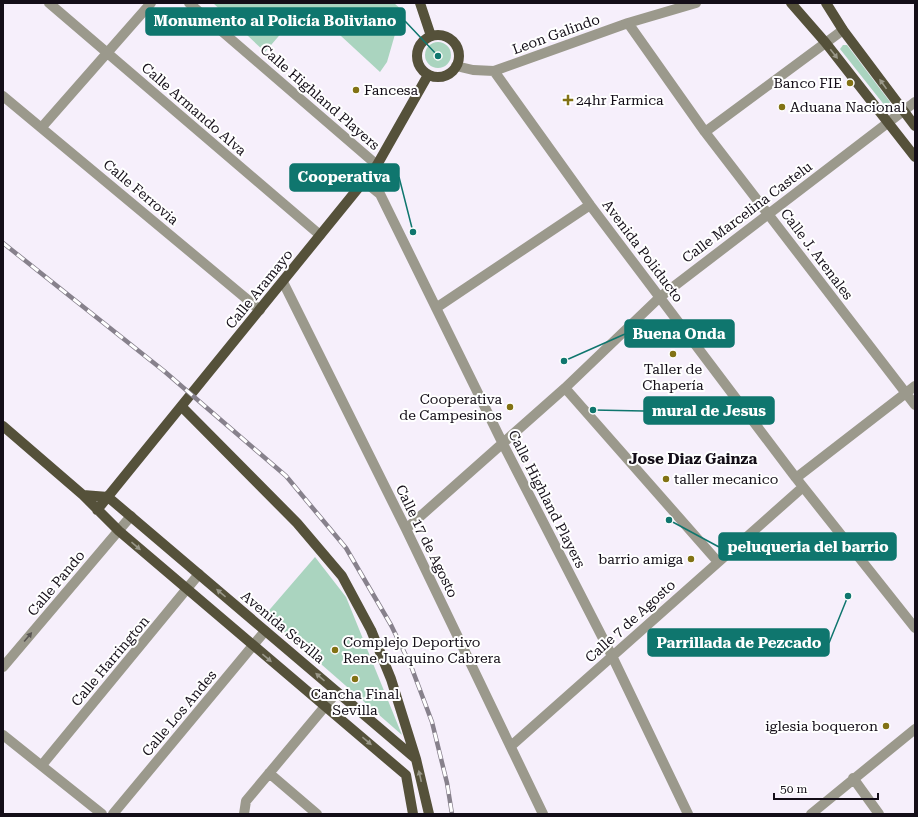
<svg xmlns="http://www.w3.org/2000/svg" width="918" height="817" viewBox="0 0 918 817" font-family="'Roboto Serif',serif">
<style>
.green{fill:#aad4bf}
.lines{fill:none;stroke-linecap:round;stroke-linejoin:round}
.minor{stroke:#9b998c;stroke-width:10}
.major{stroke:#55513a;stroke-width:10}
.rail-casing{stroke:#87818c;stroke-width:4.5}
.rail{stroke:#fff;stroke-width:3;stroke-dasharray:9;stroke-linecap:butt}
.oneway{fill:#999789}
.oneway2{fill:#585452}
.poi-dot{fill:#827214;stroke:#fff;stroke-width:1.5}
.labels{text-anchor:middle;stroke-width:4;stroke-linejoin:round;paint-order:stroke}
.street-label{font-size:14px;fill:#140e18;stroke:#fff}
.poi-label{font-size:14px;fill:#140e18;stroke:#fff;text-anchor:start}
.neighbourhood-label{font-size:15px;font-weight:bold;fill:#140e18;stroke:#fff}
.leader{fill:none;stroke:#0f766e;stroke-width:1.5}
.callout-dot{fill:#0f766e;stroke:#fff;stroke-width:1.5}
.callout{fill:#0f766e;stroke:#0f766e;stroke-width:1.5}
.callout-label{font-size:15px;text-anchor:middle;font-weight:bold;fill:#fff}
</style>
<rect width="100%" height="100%" fill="#f6effb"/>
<!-- green -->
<path class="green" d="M213,3H394L402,10L387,62L380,72L328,24L324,28L303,8L265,52Z
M425 55a13 13 0 1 1 26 0a13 13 0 1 1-26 0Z
M843,45H847L890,102L888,106H885L840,49Z
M315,557L346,597L402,735L265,615Z"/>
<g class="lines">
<!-- minor -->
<path class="minor" d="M49,3L320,235
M189,3L377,165
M628,23L705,132L915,405
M456,66L473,70L494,71L590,205L796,478L915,628
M494,71L628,23L696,3
M3,96L260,310
M42,127L151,3
M705,132L843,30
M364,181L380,194L503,444L612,656L688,814
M283,282L406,529L543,814
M436,308L590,205
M565,388L718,562
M796,478L915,386
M406,529L565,388L660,297L915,102
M3,667L131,516
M3,735L102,814
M511,746L803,487
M42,765L199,574
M269,773L317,814
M853,778L879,814
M113,814L265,631
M244,814L246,801L337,692
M811,814L915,729"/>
<!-- major -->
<path class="major" d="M420,3L431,36
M791,3L825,42L915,157
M826,3L843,30L915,126
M417 56a21 21 0 1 1 42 0a21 21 0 1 1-42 0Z
M182,407L297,523L342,576L371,630L391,679L416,759
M3,426L83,495L119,531L406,775L413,814
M83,495L108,497L416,759L429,814
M97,510L377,165L428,75"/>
<defs>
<path id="rail" d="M3,243L164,371L286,476L346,548L391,625L411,666L432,722L447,783L452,814"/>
</defs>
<!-- rail casing -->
<use href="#rail" class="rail-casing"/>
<!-- rail -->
<use href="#rail" class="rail"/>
</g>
<!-- one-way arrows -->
<defs><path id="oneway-solid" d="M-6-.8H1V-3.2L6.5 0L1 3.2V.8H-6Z"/></defs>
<g class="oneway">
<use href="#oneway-solid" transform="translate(834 54) rotate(52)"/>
<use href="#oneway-solid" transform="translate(883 84) rotate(-126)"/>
<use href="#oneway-solid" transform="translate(136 546) rotate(41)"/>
<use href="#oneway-solid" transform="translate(221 593) rotate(-140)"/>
<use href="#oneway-solid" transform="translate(267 658) rotate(40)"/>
<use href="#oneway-solid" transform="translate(320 677) rotate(-139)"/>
<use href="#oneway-solid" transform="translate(367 741) rotate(40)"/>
<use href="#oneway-solid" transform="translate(420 776) rotate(-103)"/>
</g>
<use class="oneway2" href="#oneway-solid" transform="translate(28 637) rotate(-50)"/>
<!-- markers -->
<g class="poi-dot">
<circle cx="850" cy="83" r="4"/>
<circle cx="356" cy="90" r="4"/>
<path d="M566 94h4v4h4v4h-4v4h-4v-4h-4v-4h4z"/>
<circle cx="782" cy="107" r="4"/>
<circle cx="673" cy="354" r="4"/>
<circle cx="510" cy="407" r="4"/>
<circle cx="666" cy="479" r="4"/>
<circle cx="691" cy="559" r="4"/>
<circle cx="335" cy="650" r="4"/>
<circle cx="355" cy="679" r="4"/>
<circle cx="886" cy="726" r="4"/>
</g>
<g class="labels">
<!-- street labels -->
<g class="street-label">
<text transform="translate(556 34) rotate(-20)" y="5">Leon Galindo</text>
<text transform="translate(320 97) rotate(41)" y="5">Calle Highland Players</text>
<text transform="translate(194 109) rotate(41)" y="5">Calle Armando Alva</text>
<text transform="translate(141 192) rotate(40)" y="5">Calle Ferrovia</text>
<text transform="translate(747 212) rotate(-37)" y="5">Calle Marcelina Castelu</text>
<text transform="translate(643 251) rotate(53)" y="5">Avenida Poliducto</text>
<text transform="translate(817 254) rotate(53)" y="5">Calle J. Arenales</text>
<text transform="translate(259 289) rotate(-51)" y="5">Calle Aramayo</text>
<text transform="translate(547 499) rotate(63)" y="5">Calle Highland Players</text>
<text transform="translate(427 541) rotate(64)" y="5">Calle 17 de Agosto</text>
<text transform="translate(56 583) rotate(-50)" y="5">Calle Pando</text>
<text transform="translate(630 621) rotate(-42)" y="5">Calle 7 de Agosto</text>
<text transform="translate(283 627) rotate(40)" y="5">Avenida Sevilla</text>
<text transform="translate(110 661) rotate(-50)" y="5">Calle Harrington</text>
<text transform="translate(179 713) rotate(-50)" y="5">Calle Los Andes</text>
</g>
<!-- poi labels -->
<g class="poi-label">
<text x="842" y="88" text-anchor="end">Banco FIE</text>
<text x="364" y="95">Fancesa</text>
<text x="576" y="105">24hr Farmica</text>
<text x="790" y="112">Aduana Nacional</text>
<text x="673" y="374" text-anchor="middle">Taller de<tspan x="673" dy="16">Chapería</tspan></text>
<text x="502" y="404" text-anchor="end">Cooperativa<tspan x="502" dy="16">de Campesinos</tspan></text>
<text x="674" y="484">taller mecanico</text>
<text x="683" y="564" text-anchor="end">barrio amiga</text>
<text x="343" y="647">Complejo Deportivo<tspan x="343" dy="16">Rene Juaquino Cabrera</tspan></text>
<text x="355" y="699" text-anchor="middle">Cancha Final<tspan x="355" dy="16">Sevilla</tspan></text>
<text x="878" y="731" text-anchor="end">iglesia boqueron</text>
</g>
<!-- neighbourhood labels -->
<g class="neighbourhood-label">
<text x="693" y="464">Jose Diaz Gainza</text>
</g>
</g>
<!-- callouts -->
<path class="leader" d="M438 56L405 21M413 232L399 177M564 361L625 334M593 410L644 411M669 520L719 547M848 596L829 643"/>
<g class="callout-dot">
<circle cx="438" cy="56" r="4"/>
<circle cx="413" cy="232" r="4"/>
<circle cx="564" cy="361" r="4"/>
<circle cx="593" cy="410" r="4"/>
<circle cx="669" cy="520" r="4"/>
<circle cx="848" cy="596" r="4"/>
</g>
<g class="callout">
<rect x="146" y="8" width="259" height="27" rx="4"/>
<rect x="290" y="164" width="109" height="27" rx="4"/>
<rect x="625" y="320" width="109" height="27" rx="4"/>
<rect x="644" y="397" width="130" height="27" rx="4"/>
<rect x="719" y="533" width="177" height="27" rx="4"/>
<rect x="648" y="629" width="181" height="27" rx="4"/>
</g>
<g class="callout-label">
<text x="275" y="26">Monumento al Policía Boliviano</text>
<text x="344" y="182">Cooperativa</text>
<text x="679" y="339">Buena Onda</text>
<text x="709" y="416">mural de Jesus</text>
<text x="808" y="552">peluqueria del barrio</text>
<text x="739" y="648">Parrillada de Pezcado</text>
</g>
<!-- border -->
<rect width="918" height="817" fill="none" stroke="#140e18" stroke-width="8"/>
<!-- scale -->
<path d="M774 793v6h104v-6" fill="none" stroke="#140e18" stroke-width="2"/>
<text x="780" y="793" font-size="12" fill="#140e18" stroke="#ffffff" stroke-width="3" paint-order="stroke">50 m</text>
</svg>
